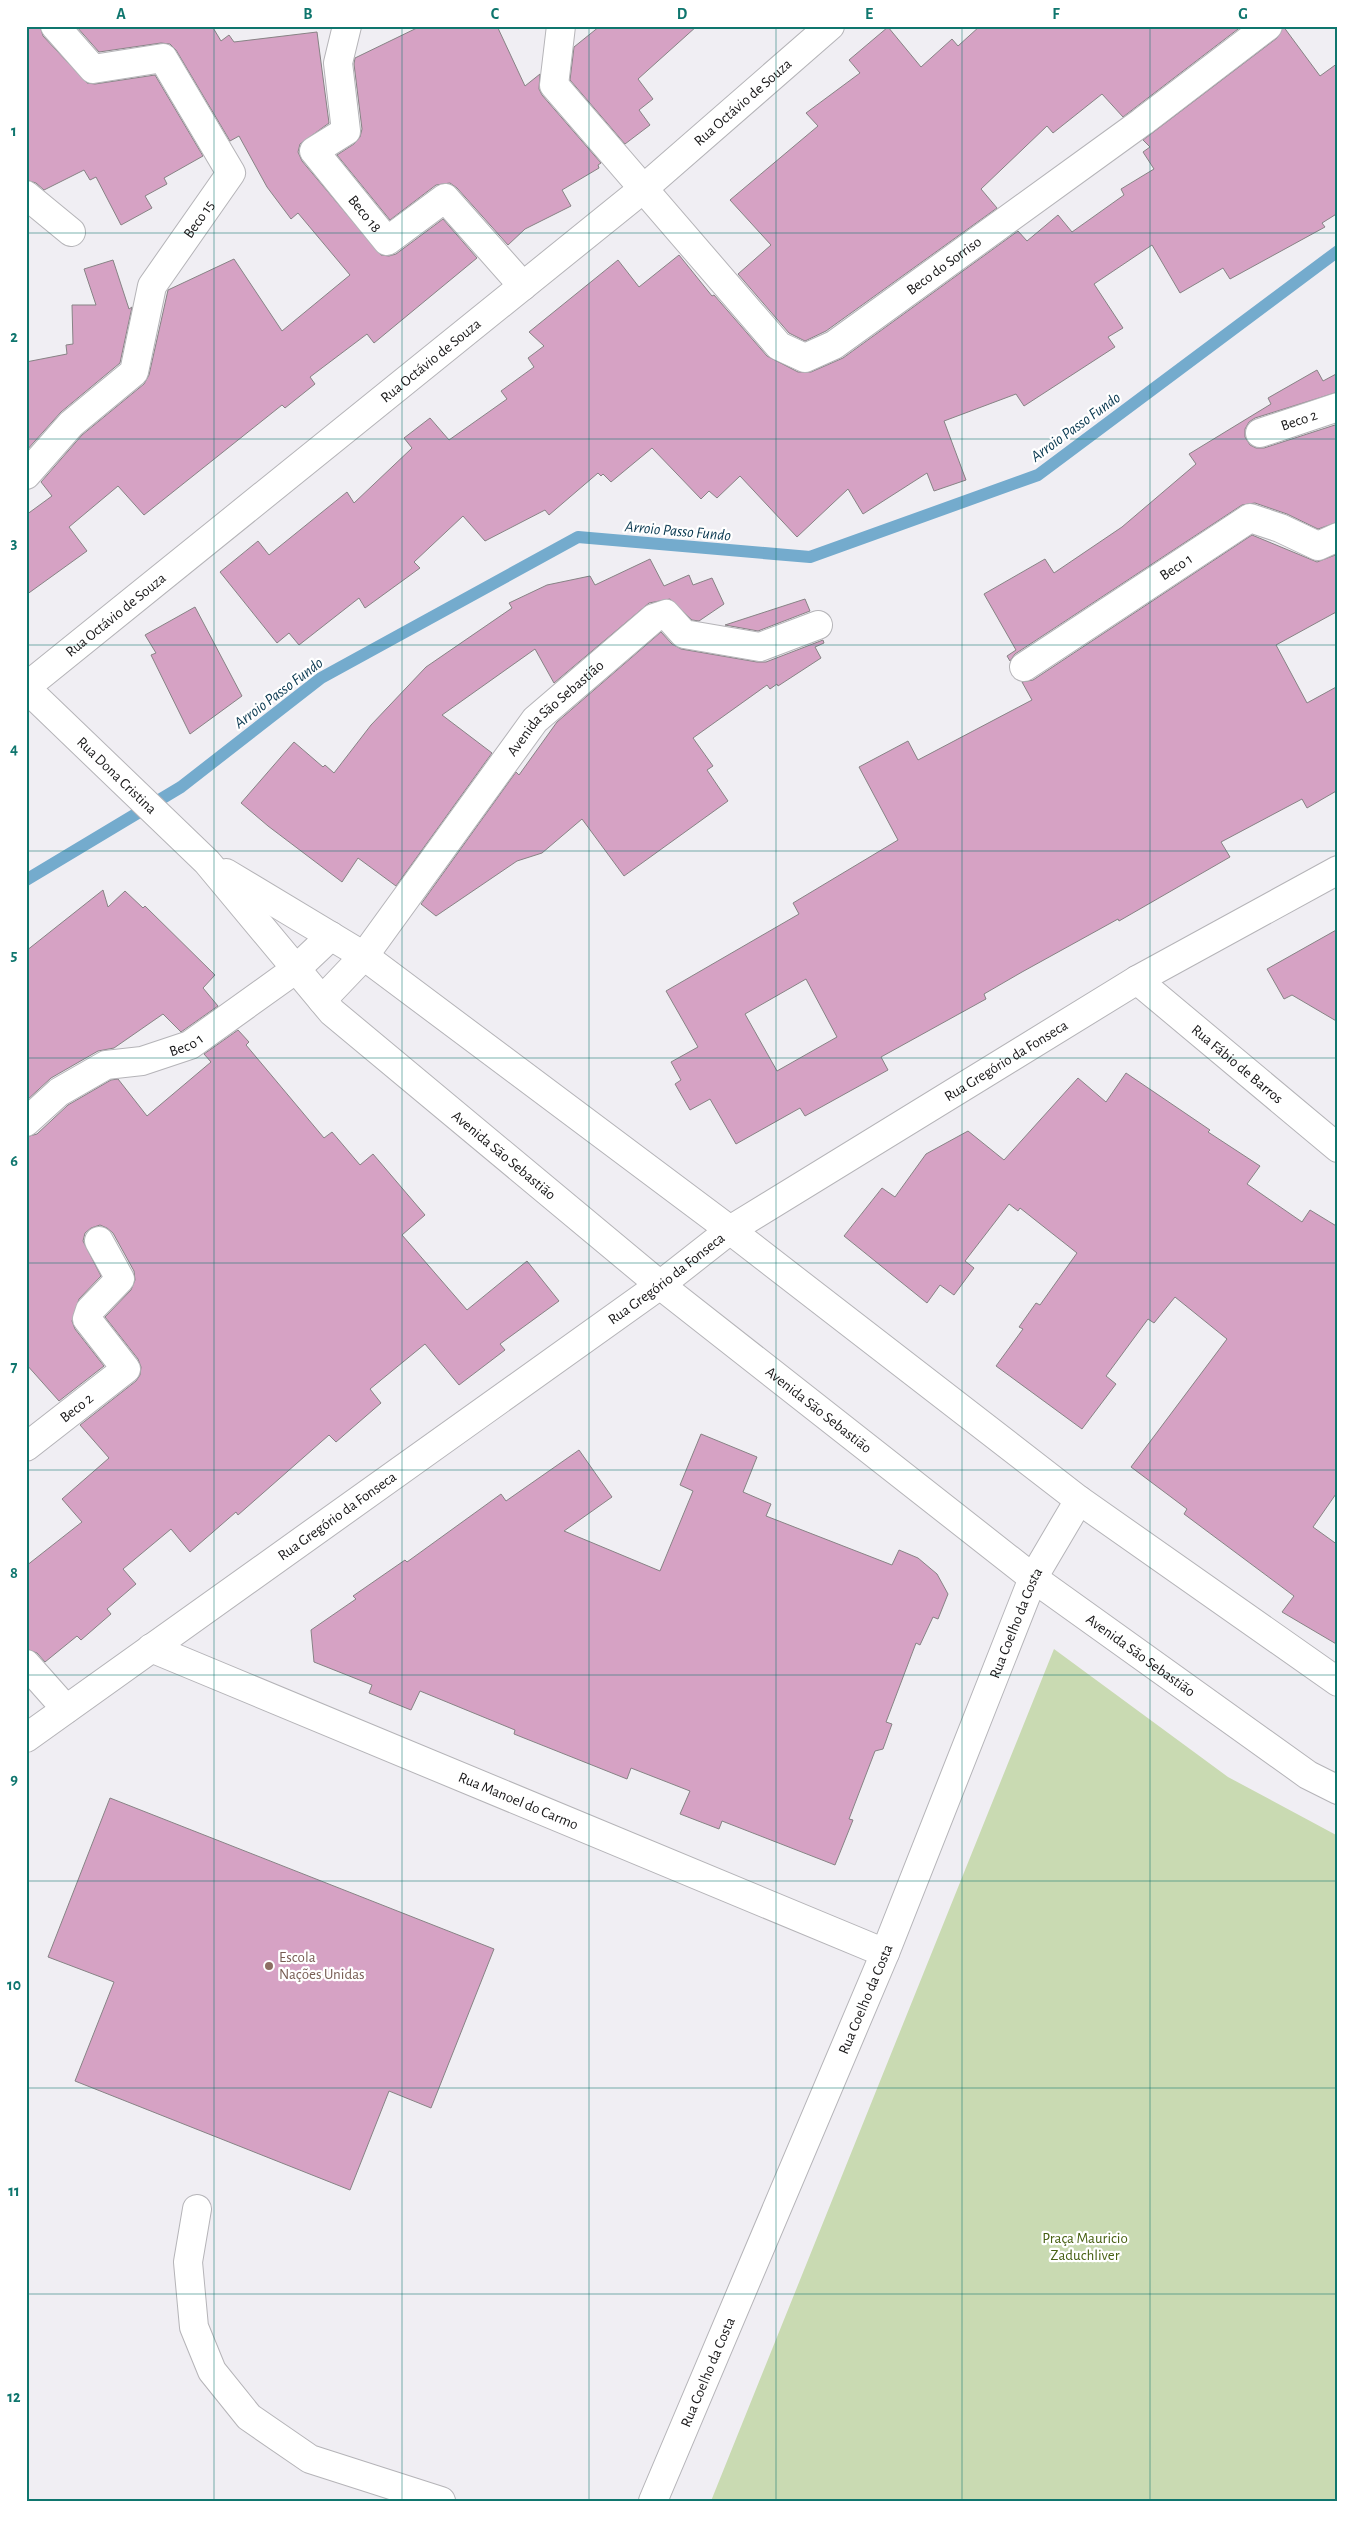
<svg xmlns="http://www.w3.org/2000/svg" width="1364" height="2527" viewBox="0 0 1364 2527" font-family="'Alegreya Sans',sans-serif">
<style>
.green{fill:#c9dab2}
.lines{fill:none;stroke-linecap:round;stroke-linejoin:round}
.stream{stroke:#74abcd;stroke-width:12}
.building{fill:#d6a2c4;stroke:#878385;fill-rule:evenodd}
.minor-casing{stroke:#b5b4b8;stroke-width:30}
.minor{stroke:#fff;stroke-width:28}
.grid{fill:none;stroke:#0f766e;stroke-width:1;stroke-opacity:0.55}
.education-dot{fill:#8d6e63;stroke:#fff;stroke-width:2}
.labels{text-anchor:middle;stroke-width:4.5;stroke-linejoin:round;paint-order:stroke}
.street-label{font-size:15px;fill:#181718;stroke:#fff}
.education-label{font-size:15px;fill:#785e54;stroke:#fff;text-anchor:start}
.park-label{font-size:15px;fill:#476012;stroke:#fff}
.water-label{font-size:16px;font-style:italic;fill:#093850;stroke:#fff}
.neatline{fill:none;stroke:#0f766e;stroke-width:2}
.grid-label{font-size:16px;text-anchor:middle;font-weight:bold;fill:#0f766e}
</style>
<rect width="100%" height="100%" fill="#f0eef3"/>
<!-- green -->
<path class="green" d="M1054,1649L1228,1777L1338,1836V2501H711Z"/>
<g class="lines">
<!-- stream -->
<path class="stream" d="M26,880L181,787L321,678L578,537L810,557L1038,475L1338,251"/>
</g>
<!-- building -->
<path class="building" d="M26,26H40L43,36L87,83L95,84L155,75L203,156L164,178L167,184L145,196L152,208L121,225L96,177L90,180L84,170L44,190L36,183L26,180Z
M76,26H212L221,41L229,35L234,42L317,32L329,123L300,144L298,152L302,161L381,255L389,256L396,254L443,219L477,258L374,343L367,334L310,377L315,384L285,408L282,405L144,515L118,486L69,527L87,551L26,595V515L52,496L41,482L82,435L144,384L149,375L168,290L234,259L282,331L350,275L298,213L291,219L267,187L239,136L230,141L176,50L170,44L161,43L99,52Z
M421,26H497L525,86L540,74L539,89L542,95L601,163L598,165L599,168L562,190L571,206L525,229L508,245L457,188L450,183L436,185L390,220L337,155L354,144L360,137L362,129L354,64L355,58Z
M600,26H697L638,79L653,99L639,110L650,125L625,144L570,80L574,47Z
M980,26H1242L1123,117L1102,94L1053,133L1047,126L981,189L997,208L826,331L805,341L789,333L738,274L771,245L730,200L818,126L806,113L860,73L849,60L888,27L921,67L952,39L958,46Z
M1283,26L1320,76L1338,63V213L1322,223L1325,227L1230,279L1223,268L1180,293L1152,245L1094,284L1123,328L1108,337L1115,347L1024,406L1016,394L944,421L966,480L934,491L927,473L863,514L848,489L797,537L740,476L717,498L709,491L701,499L652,448L611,482L603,474L601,476L598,473L549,515L545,510L485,541L463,516L414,562L420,568L365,608L359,598L299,645L289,633L277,643L220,572L258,541L269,555L347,492L354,503L412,448L404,438L430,418L449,440L507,399L501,391L534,367L528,358L544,346L529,332L618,260L639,287L679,255L712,296L714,295L767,356L798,372H811L843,358L1018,231L1027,241L1058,215L1072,232L1124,195L1121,189L1154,169L1143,152L1150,147L1143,140L1277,38Z
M113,260L129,309L132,307L120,363L61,412L26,451V362L67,354L66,345L73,344L72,305H96L84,269Z
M1317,370L1323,381L1338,373V392L1255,418L1249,422L1245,429V437L1250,445L1256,448H1264L1338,424V522L1318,529L1287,514L1255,503L1242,505L1015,654L1010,661L1007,656L1016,650L984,594L1045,559L1054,573L1122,527L1196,464L1189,454L1271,404L1268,398Z
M1252,535L1317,562L1338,554V611L1276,645L1307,703L1338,686V790L1307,808L1302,799L1221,842L1230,857L1119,921L1118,919L1022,972L984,994L986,999L881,1057L888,1070L805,1116L800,1108L736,1144L710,1099L690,1110L675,1084L681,1080L671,1062L698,1047L666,991L799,914L793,903L898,840L859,767L908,741L918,760L1032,700L1022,682L1033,680ZM806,979L837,1037L777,1071L745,1014Z
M650,559L664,586L689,575L693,585L712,578L724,604L699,621L692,620L670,599L649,603L554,683L535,649L442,715L492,753L396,886L358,858L342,882L268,826L241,803L294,742L323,767L325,765L334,773L371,725L426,667L512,608L509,603L547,585L590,576L595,585Z
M805,599L810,611L758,631L725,625Z
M195,607L242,696L190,734L151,655L156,653L145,635Z
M661,632L672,644L681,649L757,662H766L823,640L824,643L815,647L821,658L778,686L777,684L770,689L767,685L693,738L713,766L707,770L728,801L624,876L582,819L542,853L517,861L436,916L421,904L516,772L519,775L557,722Z
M103,890L108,907L125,891L143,908L145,906L215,975L203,988L218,1006L181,1032L163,1014L114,1048L98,1051L51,1078L26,1101V951Z
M1338,929V1022L1292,995L1284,999L1267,969Z
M238,1030L249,1042L246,1045L324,1138L332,1132L360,1165L373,1154L425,1215L402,1235L467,1310L527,1261L559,1301L500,1344L505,1350L459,1385L425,1344L370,1389L381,1403L336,1442L329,1435L238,1515L236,1512L190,1552L171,1529L123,1569L136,1584L107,1609L111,1614L81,1640L77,1636L45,1662L37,1653L26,1649V1566L82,1522L62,1499L109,1458L80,1425L136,1381L140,1375L141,1367L138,1359L105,1317L131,1290L135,1280L134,1271L113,1233L107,1228L100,1225L91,1228L85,1233L83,1241L101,1276L79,1299L72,1321L75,1329L104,1366L59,1401L26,1364V1137L37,1134L68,1105L111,1080L118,1079L147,1116L211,1062L204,1054Z
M1126,1073L1210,1130L1208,1132L1260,1166L1247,1184L1302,1222L1310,1210L1338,1227V1491L1313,1527L1338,1545V1645L1282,1612L1294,1596L1184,1514L1187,1509L1131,1467L1227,1339L1175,1297L1154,1323L1148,1319L1106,1376L1116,1384L1082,1429L996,1366L1023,1329L1019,1327L1036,1303L1040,1305L1077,1253L1020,1208L1018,1211L1009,1204L965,1261L974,1268L954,1295L940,1285L927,1303L844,1236L882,1188L895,1197L926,1154L968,1131L1004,1160L1078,1078L1106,1102Z
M701,1434L757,1457L743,1492L771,1504L766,1516L892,1565L899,1550L918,1558L937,1574L948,1594L938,1619L933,1617L920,1645L916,1643L886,1722L892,1724L883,1749L875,1751L849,1819L853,1820L835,1865L722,1821L719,1829L680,1814L690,1791L631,1768L627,1779L514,1734L515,1730L420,1691L411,1710L369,1693L372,1685L314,1662L311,1630L356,1599L353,1596L405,1560L407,1562L501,1494L506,1501L579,1450L612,1497L564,1531L660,1571L693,1491L680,1485Z
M110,1798L494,1949L431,2108L389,2091L350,2190L75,2081L114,1982L48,1957Z"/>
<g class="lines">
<defs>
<g id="minor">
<path id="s1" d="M347,26L338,63L346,131L314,151L387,241L445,198L523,286"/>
<path id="s2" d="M561,26L554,85L779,346L805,358L834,345L1142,122L1268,26"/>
<path d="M26,195L71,232"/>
<path id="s3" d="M1260,433L1338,407"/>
<path id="s4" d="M26,475L71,424L134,372L152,286L231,173L163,58L93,69L55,26"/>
<path id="s5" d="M1024,667L1250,518L1280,528L1318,546L1338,537"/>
<path id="s6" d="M26,687L643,189L830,26"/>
<path id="s7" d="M26,688L207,862L332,1012L660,1285L1033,1578L1308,1775L1338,1790"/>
<path d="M226,873L364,956L730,1230L1079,1500L1338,1682"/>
<path id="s8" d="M1137,980L1338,1148"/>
<path id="s9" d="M322,1000L364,956L535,720L654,618L666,614L684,634L760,647L818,625"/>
<path id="s10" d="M26,1122L59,1092L106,1065L142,1061L190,1045L296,969L331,936"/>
<path id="s11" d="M26,1447L126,1369L87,1319L90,1310L120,1279L99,1241"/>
<path id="s12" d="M151,1648L885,1953"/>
<path d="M26,1664L66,1709"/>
<path id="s13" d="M26,1738L660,1285L730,1230L1137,980L1338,870"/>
<path d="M197,2209L188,2262L194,2327L212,2371L249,2417L310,2459L441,2501"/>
<path id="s14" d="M653,2501L885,1953L1033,1578L1079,1500"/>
</g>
</defs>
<!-- minor casing -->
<use href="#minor" class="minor-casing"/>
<!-- minor -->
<use href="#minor" class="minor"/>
</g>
<!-- grid -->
<path class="grid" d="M214,26V2501M402,26V2501M589,26V2501M776,26V2501M962,26V2501M1150,26V2501M26,233H1338M26,439H1338M26,645H1338M26,851H1338M26,1058H1338M26,1263H1338M26,1470H1338M26,1675H1338M26,1881H1338M26,2088H1338M26,2294H1338"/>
<!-- markers -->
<circle class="education-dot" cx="269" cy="1966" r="5"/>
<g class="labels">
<!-- street labels -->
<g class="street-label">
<text dy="5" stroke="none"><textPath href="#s6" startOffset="925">Rua Octávio de Souza</textPath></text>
<text dy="5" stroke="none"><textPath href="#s1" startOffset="225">Beco 18</textPath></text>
<text dy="5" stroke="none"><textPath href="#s4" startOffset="319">Beco 15</textPath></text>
<text dy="5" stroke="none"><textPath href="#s2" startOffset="600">Beco do Sorriso</textPath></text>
<text dy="5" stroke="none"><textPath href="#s6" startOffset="520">Rua Octávio de Souza</textPath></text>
<text dy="5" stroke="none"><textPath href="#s3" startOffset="41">Beco 2</textPath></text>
<text dy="5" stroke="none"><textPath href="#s5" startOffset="182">Beco 1</textPath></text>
<text dy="5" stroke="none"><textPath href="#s6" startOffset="115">Rua Octávio de Souza</textPath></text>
<text dy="5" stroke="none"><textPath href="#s9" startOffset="375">Avenida São Sebastião</textPath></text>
<text dy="5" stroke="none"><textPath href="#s7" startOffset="126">Rua Dona Cristina</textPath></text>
<text dy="5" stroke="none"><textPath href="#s10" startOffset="182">Beco 1</textPath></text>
<text dy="5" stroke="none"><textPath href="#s13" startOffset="1192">Rua Gregório da Fonseca</textPath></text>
<text dy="5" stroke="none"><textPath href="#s8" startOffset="131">Rua Fábio de Barros</textPath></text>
<text dy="5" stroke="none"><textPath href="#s7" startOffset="670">Avenida São Sebastião</textPath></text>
<text dy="5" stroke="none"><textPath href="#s13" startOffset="788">Rua Gregório da Fonseca</textPath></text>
<text dy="5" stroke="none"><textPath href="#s11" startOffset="64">Beco 2</textPath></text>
<text dy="5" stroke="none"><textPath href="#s7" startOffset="1075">Avenida São Sebastião</textPath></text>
<text dy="5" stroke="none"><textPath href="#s13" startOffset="382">Rua Gregório da Fonseca</textPath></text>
<text dy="5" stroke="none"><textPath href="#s14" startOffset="950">Rua Coelho da Costa</textPath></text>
<text dy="5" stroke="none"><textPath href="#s7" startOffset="1480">Avenida São Sebastião</textPath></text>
<text dy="5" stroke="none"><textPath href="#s12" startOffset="398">Rua Manoel do Carmo</textPath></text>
<text dy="5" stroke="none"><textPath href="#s14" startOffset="545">Rua Coelho da Costa</textPath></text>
<text dy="5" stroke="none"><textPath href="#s14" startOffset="140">Rua Coelho da Costa</textPath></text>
</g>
<!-- education labels -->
<g class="education-label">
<text x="279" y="1962">Escola<tspan x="279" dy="17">Nações Unidas</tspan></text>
</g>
<!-- park labels -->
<g class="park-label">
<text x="1085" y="2243">Praça Mauricio<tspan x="1085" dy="17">Zaduchliver</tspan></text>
</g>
<!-- water labels -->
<g class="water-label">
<text transform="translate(1075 426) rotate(-36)" y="6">Arroio Passo Fundo</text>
<text transform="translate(678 530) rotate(5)" y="6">Arroio Passo Fundo</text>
<text transform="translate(278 692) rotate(-37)" y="6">Arroio Passo Fundo</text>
</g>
</g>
<!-- border -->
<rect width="1364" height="2527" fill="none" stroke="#ffffff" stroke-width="55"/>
<rect x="28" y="28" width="1308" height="2472" class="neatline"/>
<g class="grid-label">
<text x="121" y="19">A</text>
<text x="308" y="19">B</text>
<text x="495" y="19">C</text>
<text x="682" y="19">D</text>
<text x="869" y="19">E</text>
<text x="1056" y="19">F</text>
<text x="1243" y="19">G</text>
<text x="14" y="136">1</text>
<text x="14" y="342">2</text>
<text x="14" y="548">3</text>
<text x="14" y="754">4</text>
<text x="14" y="960">5</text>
<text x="14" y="1166">6</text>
<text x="14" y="1372">7</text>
<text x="14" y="1578">8</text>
<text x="14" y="1784">9</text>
<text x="14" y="1990">10</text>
<text x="14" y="2196">11</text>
<text x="14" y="2402">12</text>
</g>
</svg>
